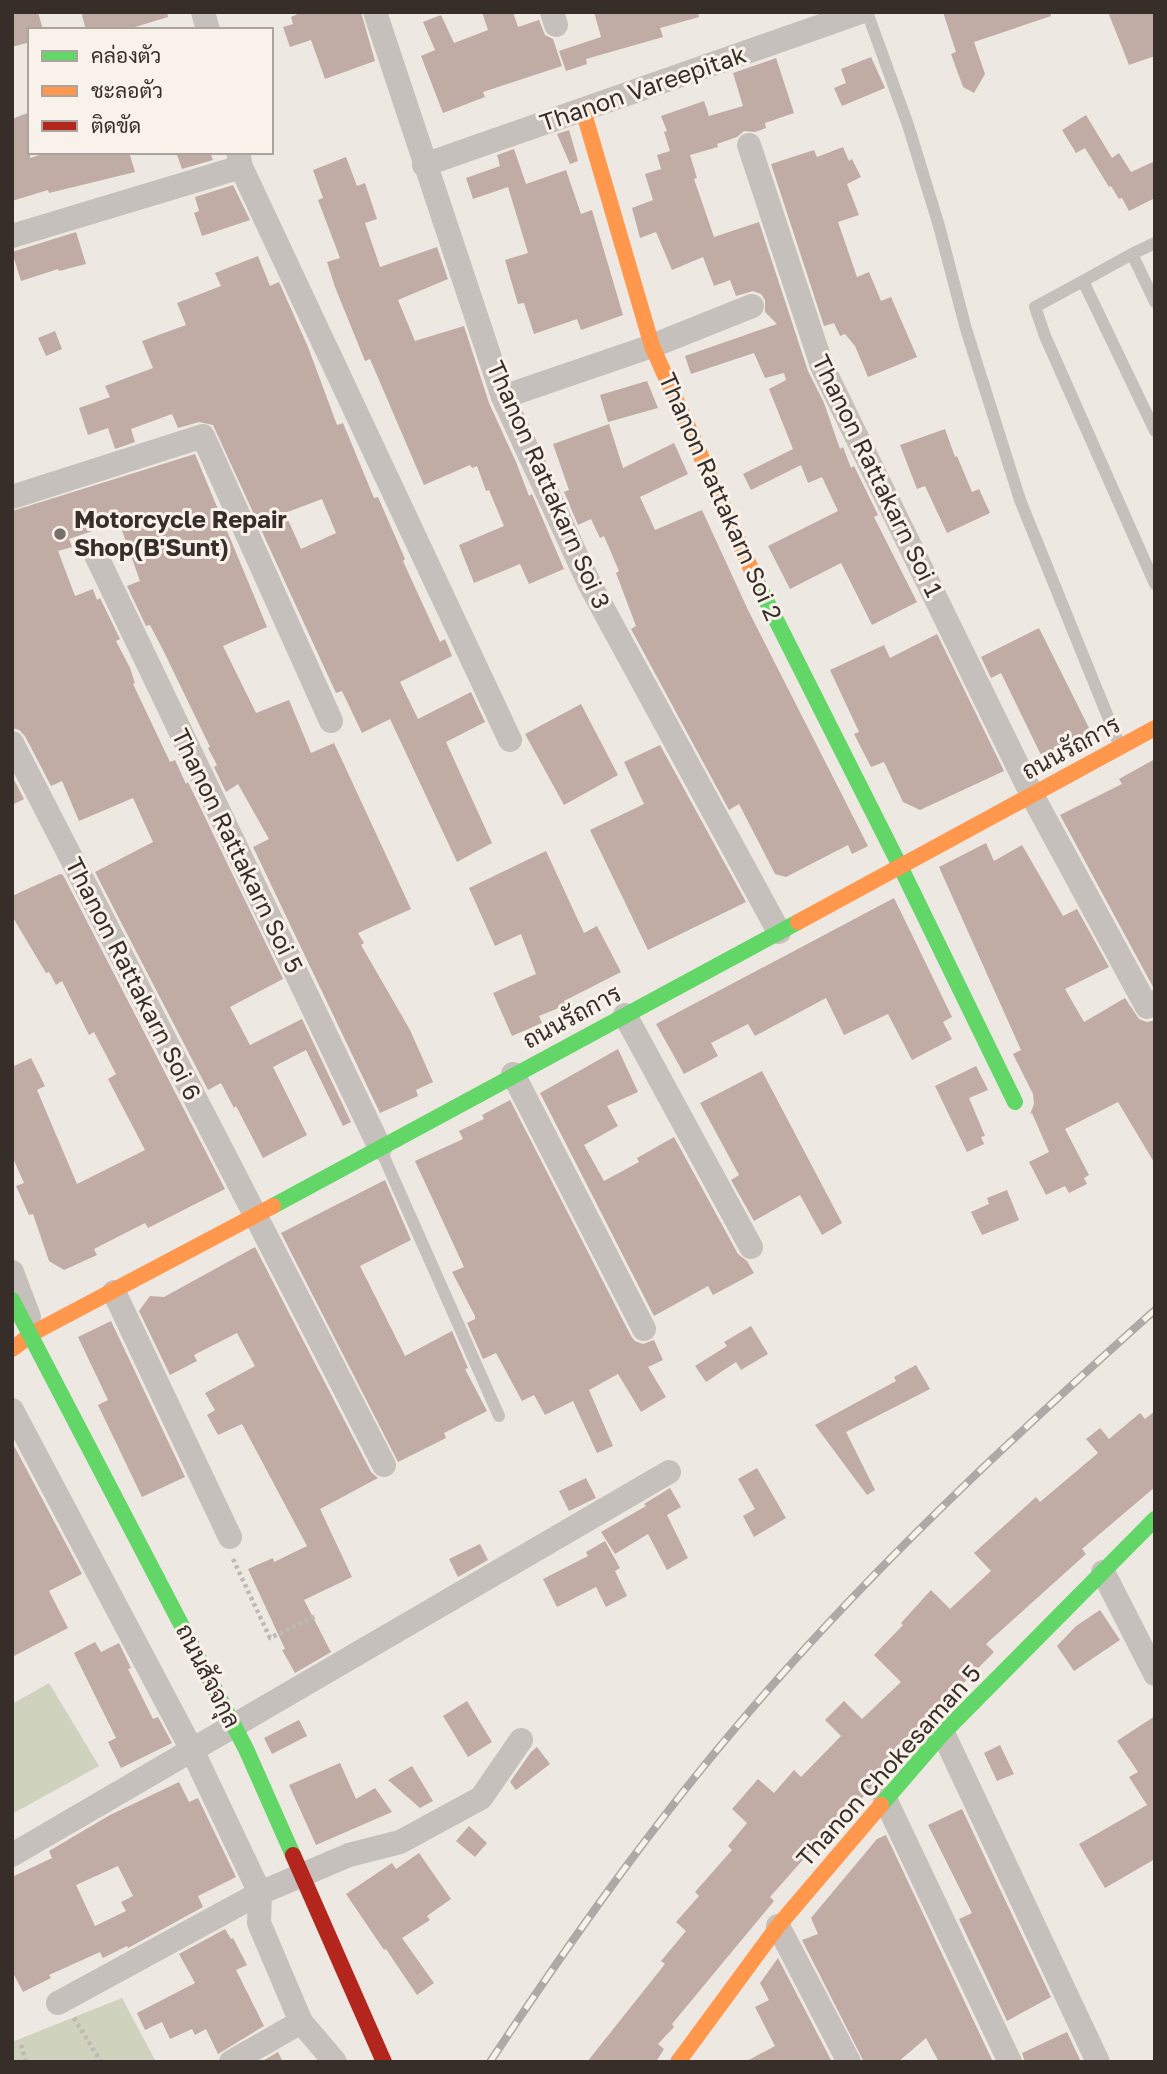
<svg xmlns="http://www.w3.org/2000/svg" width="1167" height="2074" viewBox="0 0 1167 2074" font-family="'Golos Text',Sarabun,sans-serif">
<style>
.green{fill:#cfd2bd}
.building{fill:#c0aca5;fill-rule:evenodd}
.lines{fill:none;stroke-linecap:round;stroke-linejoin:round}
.path{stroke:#bfb9b4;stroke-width:4.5;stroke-dasharray:3.5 3.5;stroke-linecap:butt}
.lane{stroke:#c6c0bc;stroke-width:12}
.street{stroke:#c6c0bc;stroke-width:24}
.fast{stroke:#63d668;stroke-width:16}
.slow{stroke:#ff974d;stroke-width:16}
.rail-casing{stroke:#aea9a6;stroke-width:8}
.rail{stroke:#f9f2eb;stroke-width:5;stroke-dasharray:16;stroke-linecap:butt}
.fast-bridge{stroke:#63d668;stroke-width:16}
.jam-bridge{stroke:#b3261e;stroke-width:16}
.poi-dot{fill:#776f6a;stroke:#f9f2eb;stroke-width:2.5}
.labels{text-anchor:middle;stroke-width:6;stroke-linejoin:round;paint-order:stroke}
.street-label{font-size:24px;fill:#372e2a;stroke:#f9f2eb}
.poi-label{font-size:24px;font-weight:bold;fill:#372e2a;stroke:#f9f2eb;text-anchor:start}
</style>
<rect width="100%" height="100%" fill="#eee8e2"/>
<!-- green -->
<path class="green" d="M49,1683L99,1766L12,1814V1704Z
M122,1998L156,2062H12V2042Z"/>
<!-- building -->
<path class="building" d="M12,12H38L43,30H30V42L12,47Z
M81,12H167L168,17L125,30H86Z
M302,12H361L375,61L325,79L311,40L290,47L283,27L293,24L291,17Z
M482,12H513L518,27L539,20L545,35L553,39L562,66L483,92L485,97L443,113L421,56L435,50L423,22L441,15L454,43L488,30Z
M594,12H698L699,17L660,28L663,37L586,59L587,64L566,71L559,51L601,37Z
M943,12H1051V16L974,42L985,74L974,93L963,87L951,54L956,52Z
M1108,12H1155V56L1129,65Z
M871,57L885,88L842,106L834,88L846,83L841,69Z
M776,58L794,113L765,123L766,128L755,132L744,131L737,137L717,144L718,147L690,155L697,178L694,179L714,237L759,222L808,371L824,403L840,449L843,447L851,468L854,466L878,515L874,517L917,602L872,625L841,563L790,589L768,546L838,511L822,477L808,483L801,465L751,490L743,474L793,449L769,389L786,380L784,373L765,378L754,353L691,374L685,356L777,324L765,312V300L761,294L753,291L736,296L730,280L714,286L703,257L672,270L656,232L640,238L632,208L653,200L645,174L661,169L657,155L670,151L664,132L667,131L661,116L704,101L709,116L743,106L733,73Z
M30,112V158L49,152H129L135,172L49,193L48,190L12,201V119Z
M1086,115L1112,158L1119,153L1131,172L1155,161V198L1129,211L1122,198L1119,199L1111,186L1109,187L1085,148L1076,153L1062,130Z
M569,130L578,161L570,164L557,134Z
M843,147L849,161L852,159L861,177L847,184L859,215L838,222L857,277L869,272L881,301L891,297L917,357L868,377L855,346L845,334L840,336L834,323L824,326L771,164L814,150L817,157Z
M514,149L526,184L566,170L581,214L592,210L623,315L581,330L577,319L534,334L524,303L518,304L505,260L528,253L508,187L473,199L466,178L500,166L497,155Z
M176,152H210L213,160L182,169Z
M346,157L357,186L365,183L377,219L365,223L380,267L437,247L448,279L398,300L415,341L464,326L489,403L516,462L529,496L532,494L564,569L529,584L520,564L474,583L459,545L504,526L489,490L486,491L477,466L472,468L470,465L424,485L370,359L365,361L335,287L327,262L340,258L318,200L323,198L313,170Z
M233,185L250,220L202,236L194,213L199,211L195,197Z
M76,232L86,264L59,271L58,269L21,281L12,252Z
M258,256L270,286L279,282L308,347L337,425L343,423L374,498L378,497L405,559L403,561L440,642L445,639L452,656L400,682L418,719L471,692L485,722L446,742L492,843L457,862L390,719L362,733L342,691L336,693L213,425L199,422L178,428L172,414L131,429L135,442L115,449L108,428L88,435L79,408L110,397L105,386L153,368L142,341L186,325L177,303L221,286L215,273ZM322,499L336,533L301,549L285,513Z
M55,331L62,349L46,356L38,338Z
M647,381L658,408L608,422L600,395Z
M609,424L623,468L674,443L688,474L640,497L655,530L702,510L748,610L868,846L852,854L848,845L786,877L775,874L739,804L729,810L631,629L636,626L616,573L619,571L604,536L600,538L591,519L578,525L564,492L569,490L553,444Z
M945,429L955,457L957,456L972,492L979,489L990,513L947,533L925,486L917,489L900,445Z
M195,454L267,627L223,646L256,713L289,700L311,753L334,743L411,909L358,933L364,943L361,945L410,1030L433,1082L416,1090L418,1096L380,1113L253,847L269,839L238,784L226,792L214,767L217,765L208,748L210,747L164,652L150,625L146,626L127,586L140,581L119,522L69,539L72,547L58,551L75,596L93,589L97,600L100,598L120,639L116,641L130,668L135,683L133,684L170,762L175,760L186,784L188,782L283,979L230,1007L250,1045L302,1019L351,1122L343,1126L306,1050L273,1067L307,1135L263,1158L236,1106L234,1108L221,1083L208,1090L95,872L153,842L133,798L79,821L62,781L51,786L25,736L19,730L12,728V511Z
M1039,628L1091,732L1042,757L1001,673L991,678L981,657Z
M937,634L1004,771L920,810L903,802L884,762L871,767L854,734L859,732L830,670L884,645L890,658Z
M581,704L618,775L564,805L525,734Z
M660,745L746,902L648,950L590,830L644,804L624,762Z
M1155,759V987H1153L1060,815L1122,784L1119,779Z
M12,776L24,799L12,805Z
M986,843L994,861L1022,845L1063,916L1077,909L1109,967L1065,989L1084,1022L1125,998L1139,1019L1147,1022L1155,1020V1164L1118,1102L1065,1129L1089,1175L1084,1178L1087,1184L1069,1193L1065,1186L1046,1195L1029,1162L1049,1152L1032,1113L1030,1114L1034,1104L1033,1094L1013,1054L1021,1050L939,867Z
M546,851L584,933L597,926L621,972L564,1001L566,1005L539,1016L542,1023L512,1036L493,993L536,974L521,934L495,946L469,888Z
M60,874L63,875L225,1189L148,1228L145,1223L94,1249L97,1255L64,1270L49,1261L33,1214L29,1215L16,1186L24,1183L12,1156V1067L31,1058L45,1086L37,1090L77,1184L145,1150L108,1079L116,1074L94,1032L89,1035L62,981L56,985L49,972L46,973L12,916V896Z
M894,898L952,1017L943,1022L952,1039L912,1060L888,1014L844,1035L826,998L755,1036L748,1024L711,1043L718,1056L684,1074L656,1024Z
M618,1049L638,1092L607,1106L618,1126L584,1145L604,1181L639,1162L637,1158L674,1137L738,1254L747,1261L754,1273L713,1295L708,1286L654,1316L540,1093Z
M976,1066L988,1090L969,1098L985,1136L981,1137L984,1144L967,1152L935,1086Z
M762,1071L842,1223L822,1235L800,1195L754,1221L731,1180L739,1175L700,1103Z
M510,1100L631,1336L635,1341L643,1344L654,1340L663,1360L648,1367L666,1397L641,1412L618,1374L589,1390L613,1446L597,1453L573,1401L545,1415L534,1395L522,1401L496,1353L483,1359L467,1323L475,1319V1316L452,1272L464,1267L415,1161L463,1139L459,1131L484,1119L482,1115Z
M385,1180L411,1240L360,1266L405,1356L452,1331L468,1368L465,1369L487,1411L444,1433L446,1438L398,1462L281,1233Z
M1007,1190L1019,1220L982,1235L971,1212L989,1204L987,1198Z
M255,1247L371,1472L378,1478L320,1509L352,1577L304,1600L331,1652L295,1673L282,1650L285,1649L248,1569L273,1558L274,1562L307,1546L242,1424L218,1435L207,1415L215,1410L205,1393L255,1366L237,1333L194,1355L197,1361L170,1375L139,1311L150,1296L164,1297Z
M111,1321L185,1477L142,1497L98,1405L108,1400L78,1337Z
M751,1326L768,1354L741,1370L736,1362L706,1382L695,1366L727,1346L724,1342Z
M916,1365L930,1389L846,1432L875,1490L867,1495L815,1425L896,1381L894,1377Z
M1155,1411V1487L1082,1549L1086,1554L986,1644L994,1652L933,1714L932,1713L893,1751L897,1754L873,1778L877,1781L849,1813L845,1809L821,1835L823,1837L770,1897L774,1901L672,2024L674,2027L658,2044L664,2049L656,2062H587L665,1964L661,1961L686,1931L676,1922L699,1896L695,1892L732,1850L728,1846L747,1823L732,1809L758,1779L774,1793L794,1770L801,1777L841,1736L825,1720L844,1701L862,1719L901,1682L874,1655L903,1625L901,1623L931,1590L950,1609L991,1571L974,1553L1036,1497L1040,1502L1098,1453L1086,1439L1100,1428L1109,1439L1140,1413L1145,1419Z
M12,1442L82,1574L49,1591L68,1628L12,1657Z
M757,1468L786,1518L754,1537L743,1516L755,1509L738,1479Z
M586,1478L596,1498L569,1511L559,1491Z
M670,1488L681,1507L667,1515L688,1558L667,1570L648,1534L615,1554L601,1532L646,1506L644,1504Z
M605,1541L620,1568L615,1571L627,1596L606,1607L596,1587L557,1607L543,1579L588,1556L586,1552Z
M480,1544L488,1560L458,1577L449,1559Z
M1100,1610L1120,1640L1074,1671L1057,1646L1076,1626Z
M95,1642L101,1652L119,1643L131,1668L128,1669L153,1719L158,1717L172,1743L121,1768L108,1742L116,1738L74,1653Z
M467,1701L492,1742L468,1757L443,1716Z
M1155,1716V1859L1105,1888L1079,1844L1147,1805L1129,1777L1138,1772L1117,1741Z
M299,1720L307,1736L272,1754L264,1738Z
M1000,1745L1014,1774L997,1781L984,1753Z
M537,1747L550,1764L516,1790L510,1782L531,1752Z
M340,1763L356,1799L375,1788L392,1812L316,1845L289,1785Z
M412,1766L433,1801L420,1808L388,1780Z
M179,1782L189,1802L198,1798L236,1877L198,1896L203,1907L128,1948L127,1946L103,1958L100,1952L49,1975L51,1978L23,1992L12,1971V1877L52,1858L49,1851L110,1815ZM118,1866L133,1896L121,1902L126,1911L95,1926L76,1885Z
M962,1809L1051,1997L1007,2021L959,1919L972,1913L928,1825Z
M469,1826L487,1843L475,1857L456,1841Z
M886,1835L993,2062H939L926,2038L898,2062H864L802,1940L818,1934L811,1918L877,1839Z
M419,1853L451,1899L427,1916L430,1920L402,1938L434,1983L417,1995L386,1949L384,1950L346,1894L392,1863L396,1869Z
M225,1929L231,1939L233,1938L247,1965L236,1970L264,2026L218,2054L206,2029L195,2035L192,2029L170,2039L162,2022L145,2030L137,2013L195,1983L179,1954Z
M778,1958L832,2062H745L775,2046L755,2007L769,2000L760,1983Z
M1067,2032L1081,2062H1025L1022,2053Z
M278,2052L283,2062H261Z"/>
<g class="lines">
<!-- path -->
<path class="path" d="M233,1559L270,1638L316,1616
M74,2018L101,2062
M21,2045L26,2062"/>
<!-- lane -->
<path class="lane" d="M867,12L908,125L939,226L966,329L1020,500L1119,744
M1132,254L1155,243
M1083,281L1132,254L1155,302
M1155,431L1083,281L1035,307L1045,336L1155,584
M380,1148L499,1416"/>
<!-- street -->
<path class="street" d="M203,12L208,30
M375,12L503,397L589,583L779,932
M552,12L556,25
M749,145L822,366L1032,795L1147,1007L1155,1002
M238,152L241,167L510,740
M424,165L861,12
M12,236L241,167
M503,397L652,346L752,306
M12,497L203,436L331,721
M95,553L380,1148
M12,743L384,1465
M625,1015L751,1247
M513,1074L644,1329
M12,1272L29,1317
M114,1292L230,1537
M12,1410L192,1750L260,1893L259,1923L301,2022L335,2062
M1103,1572L1155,1674
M943,1733L1098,2062
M885,1799L1010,2062
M12,1855L669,1472
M778,1926L849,2062
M58,2003L260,1893L349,1855L400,1842L481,1798L521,1740
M231,2062L301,2022"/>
<!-- fast -->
<path class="fast" d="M756,580L900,866L1015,1102
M273,1206L798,922
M881,1805L943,1733L1155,1519"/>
<!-- slow -->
<path class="slow" d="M583,110L652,346L756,580
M798,922L1155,728
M12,1349L35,1332L273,1206
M678,2062L778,1926L881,1805"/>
<defs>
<path id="rail" d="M490,2062C578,1929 670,1800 776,1681C893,1548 1023,1428 1155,1310"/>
</defs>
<!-- rail casing -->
<use href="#rail" class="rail-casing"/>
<!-- rail -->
<use href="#rail" class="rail"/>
<!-- fast-bridge -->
<path class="fast-bridge" d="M12,1300L246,1749L293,1855"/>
<!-- jam-bridge -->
<path class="jam-bridge" d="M293,1855L384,2062"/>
</g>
<!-- markers -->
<circle class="poi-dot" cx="60" cy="534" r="7"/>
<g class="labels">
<!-- street labels -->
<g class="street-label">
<text transform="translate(643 89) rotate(-19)" y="8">Thanon Vareepitak</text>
<text transform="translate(877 476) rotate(64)" y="8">Thanon Rattakarn Soi 1</text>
<text transform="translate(548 485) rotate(66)" y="8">Thanon Rattakarn Soi 3</text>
<text transform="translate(720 497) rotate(66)" y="8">Thanon Rattakarn Soi 2</text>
<text transform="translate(1071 748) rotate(-28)" y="8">ถนนรัถการ</text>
<text transform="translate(237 851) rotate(64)" y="8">Thanon Rattakarn Soi 5</text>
<text transform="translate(133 979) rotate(63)" y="8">Thanon Rattakarn Soi 6</text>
<text transform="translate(572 1017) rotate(-28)" y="8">ถนนรัถการ</text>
<text transform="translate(208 1676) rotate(63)" y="8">ถนนสัจจกุล</text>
<text transform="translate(889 1766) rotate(-48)" y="8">Thanon Chokesaman 5</text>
</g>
<!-- poi labels -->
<g class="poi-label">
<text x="74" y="528">Motorcycle Repair<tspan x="74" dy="28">Shop(B'Sunt)</tspan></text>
</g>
</g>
<!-- border -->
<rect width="1167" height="2074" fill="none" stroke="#372e2a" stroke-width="28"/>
<!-- legend -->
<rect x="28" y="28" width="245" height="126" fill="#f9f2eb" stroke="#aba49e" stroke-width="2"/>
<rect x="42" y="51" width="35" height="10" fill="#63d668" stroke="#aba49e" stroke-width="2"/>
<text x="91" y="63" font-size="21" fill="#372e2a">คล่องตัว</text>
<rect x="42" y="86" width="35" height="10" fill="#ff974d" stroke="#aba49e" stroke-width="2"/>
<text x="91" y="98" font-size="21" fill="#372e2a">ชะลอตัว</text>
<rect x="42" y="121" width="35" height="10" fill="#b3261e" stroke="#aba49e" stroke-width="2"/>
<text x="91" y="133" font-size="21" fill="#372e2a">ติดขัด</text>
</svg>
